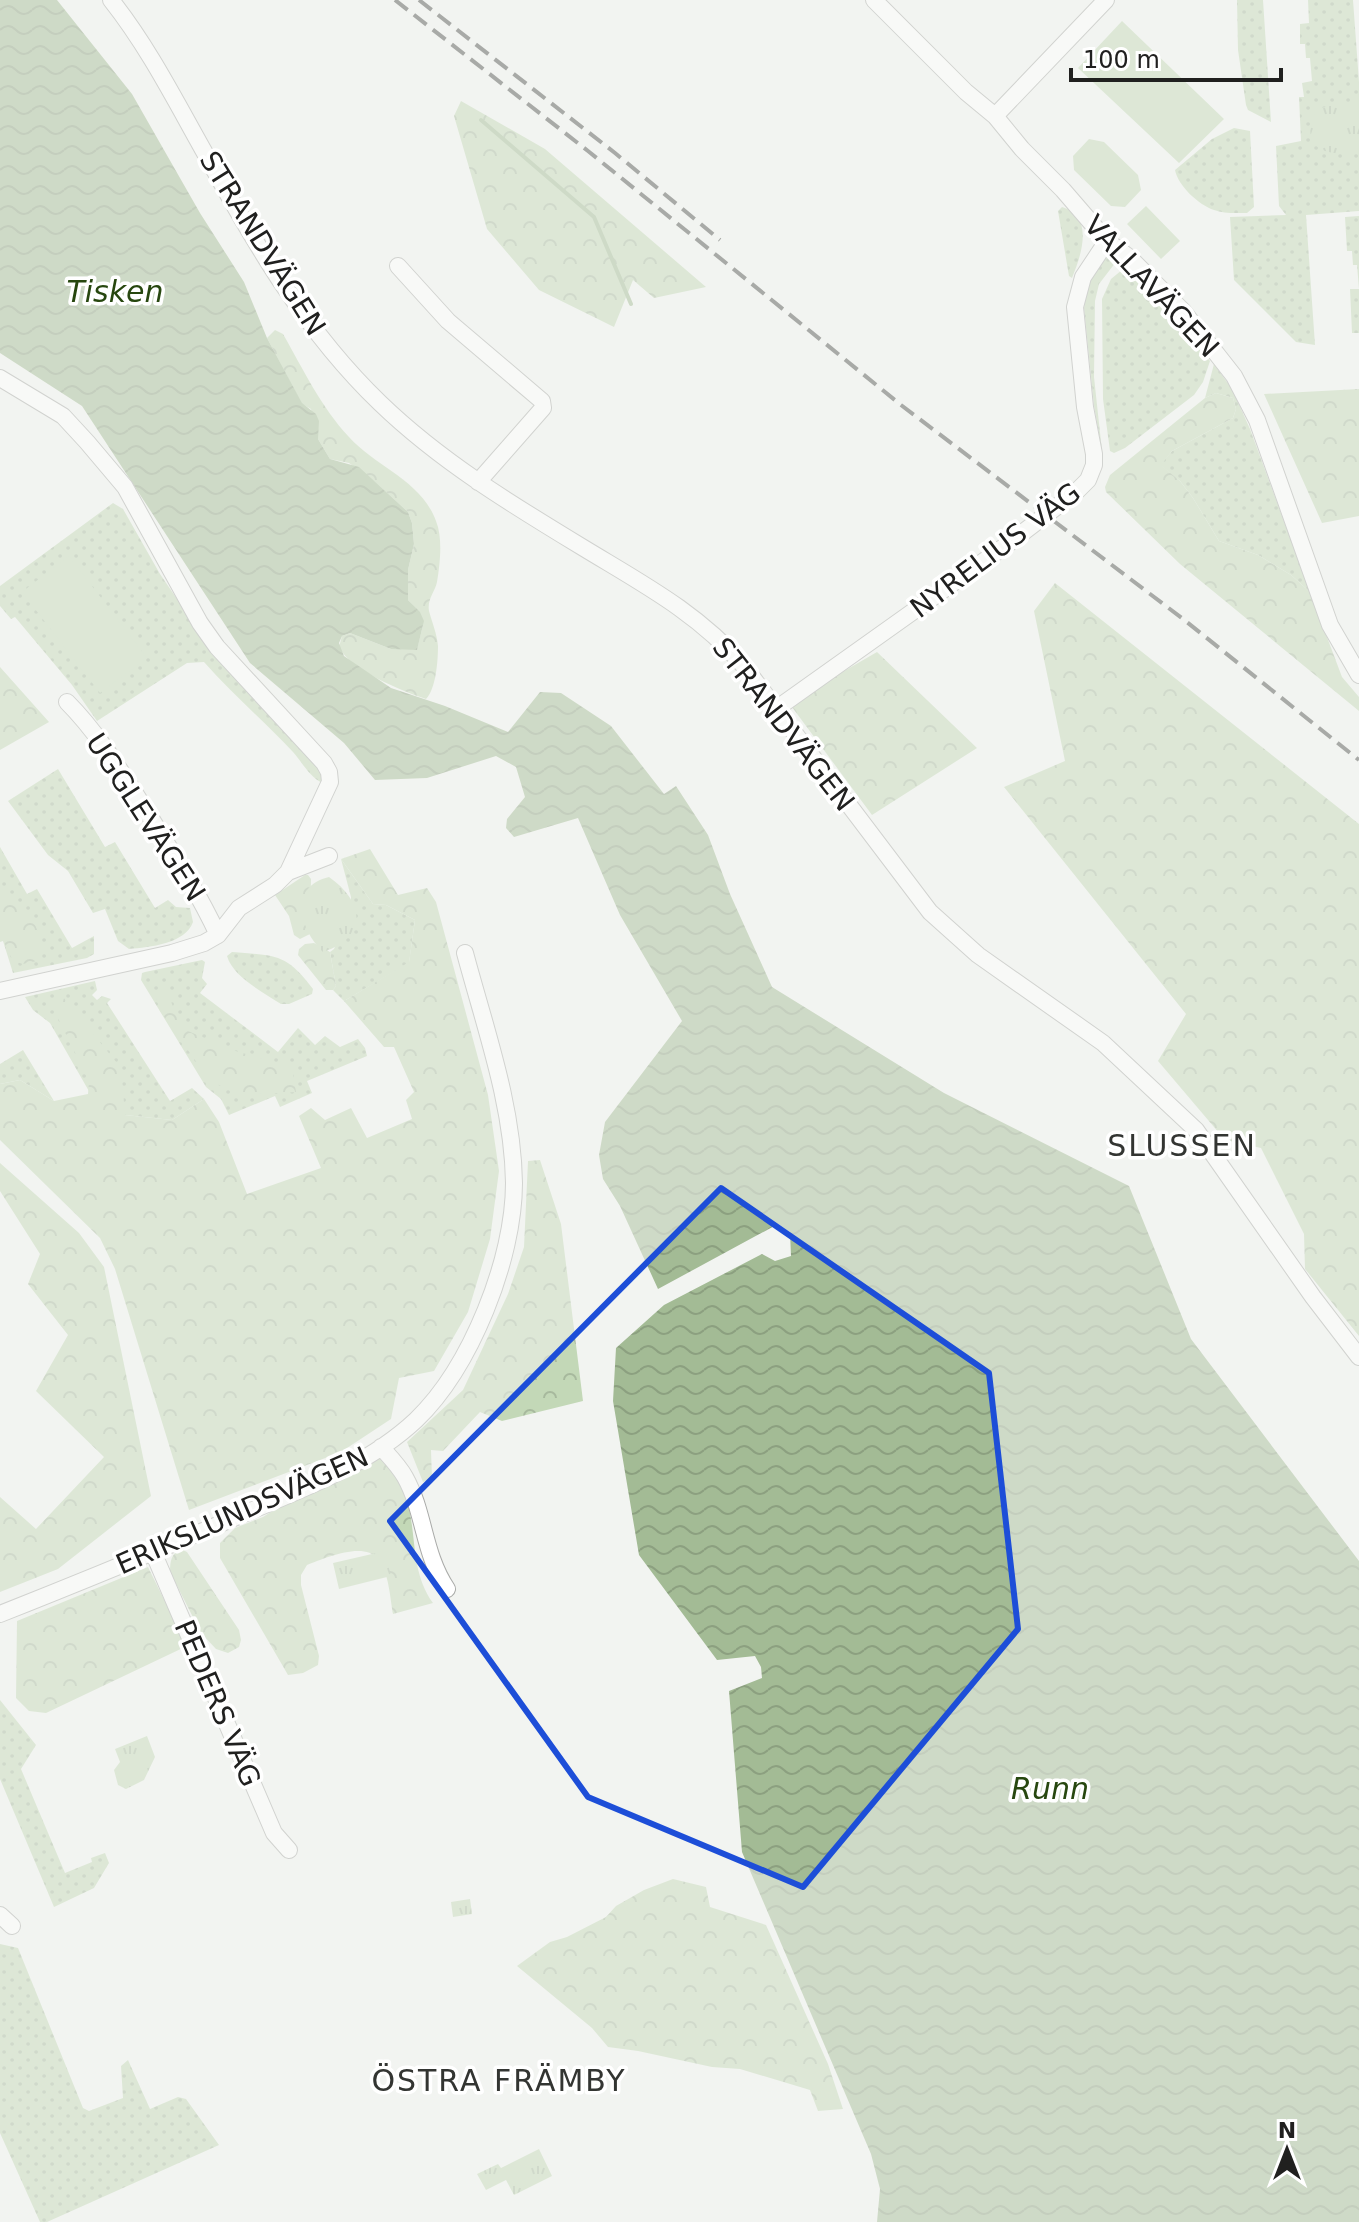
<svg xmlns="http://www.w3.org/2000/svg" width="1359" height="2222" viewBox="0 0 1359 2222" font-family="'DejaVu Sans',sans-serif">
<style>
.grass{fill:url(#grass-dots)}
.forest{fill:url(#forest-crowns)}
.park{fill:url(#park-tufts)}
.garden{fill:#c3d8b7}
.water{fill:url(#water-waves)}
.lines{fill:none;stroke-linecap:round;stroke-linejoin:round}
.stream{stroke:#a3bb95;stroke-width:4}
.minor-casing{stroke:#a9aaa8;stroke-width:18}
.minor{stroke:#fff;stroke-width:16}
.rail{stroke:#4f504e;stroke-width:4;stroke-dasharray:16 8;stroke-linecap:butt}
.marked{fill:none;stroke:#1d4ed8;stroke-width:6;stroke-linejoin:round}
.labels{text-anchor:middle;stroke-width:7;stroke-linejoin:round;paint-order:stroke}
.street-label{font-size:28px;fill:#20201f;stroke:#fff}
.water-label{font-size:30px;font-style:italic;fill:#27470f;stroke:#fff}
.neighbourhood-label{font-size:30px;letter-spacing:2px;fill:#333532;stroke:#fff}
</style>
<defs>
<pattern id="grass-dots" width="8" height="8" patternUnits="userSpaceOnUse" patternTransform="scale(2)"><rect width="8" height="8" fill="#c3d8b7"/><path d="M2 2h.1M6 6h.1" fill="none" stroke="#a7b99d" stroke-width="1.8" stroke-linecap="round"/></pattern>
<pattern id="forest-crowns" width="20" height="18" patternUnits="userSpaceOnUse" patternTransform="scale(2)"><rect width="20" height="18" fill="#c3d8b7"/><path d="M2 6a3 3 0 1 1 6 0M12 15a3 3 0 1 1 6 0" fill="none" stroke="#a7b99d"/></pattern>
<pattern id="park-tufts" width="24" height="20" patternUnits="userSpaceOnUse" patternTransform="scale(2)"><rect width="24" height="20" fill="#c3d8b7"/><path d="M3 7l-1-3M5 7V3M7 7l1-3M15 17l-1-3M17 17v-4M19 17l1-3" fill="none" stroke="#a7b99d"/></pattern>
<pattern id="water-waves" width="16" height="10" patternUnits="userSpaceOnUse" patternTransform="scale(2)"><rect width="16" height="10" fill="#a3bb95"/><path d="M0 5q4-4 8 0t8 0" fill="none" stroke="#8ca080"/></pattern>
</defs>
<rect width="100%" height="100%" fill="#f2f4f1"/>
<!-- grass -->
<path class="grass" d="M1237,0H1263L1271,122L1248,110L1246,105L1238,50Z
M1308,0H1353L1359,82V211L1306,215L1315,345L1296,342L1234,280L1230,217L1286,215L1279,206L1276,146L1301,141L1299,97H1304L1302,83L1312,81L1310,58H1306L1305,44H1300V24L1309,23Z
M1234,128L1250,131L1254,207L1247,213C1236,213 1224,214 1214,210C1199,205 1178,186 1175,170L1212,139Z
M1062,207C1095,216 1081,256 1072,278L1069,276L1058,211Z
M1359,216V333H1352L1350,289H1359L1357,265H1353L1352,251H1347L1345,217Z
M1114,255L1119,258L1099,284L1095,301L1094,377L1102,451L1094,406L1084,308L1088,283L1105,256Z
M1128,265C1135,283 1155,300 1170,309L1172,318L1210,361L1203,382L1194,395L1125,448L1114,453L1110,451L1103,399L1102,299L1111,279Z
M1214,364L1232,389L1250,429L1310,592L1291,575L1258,555L1219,541L1193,498L1180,481L1160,465L1172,451L1233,418L1236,409L1233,398L1216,393L1205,398Z
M113,503L123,509L160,574L222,665L318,762L322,771L323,783C310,778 302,762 293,752C264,721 232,694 204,662L187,663L97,721L72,685L15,617L11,619L0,606V586Z
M58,769L105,847L115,842L155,908L168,900L176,907L190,908L193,922C185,944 150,947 129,949L118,941L105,909L93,913L68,871L48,855L8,801Z
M0,847L27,894L37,889L72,948L94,936V954L87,958L13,973L3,941L0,942Z
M341,859L373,904L386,905L415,920L409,963L344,1001L333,990L336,986L330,952L334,949L350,913L351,897Z
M232,952C275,956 285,952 313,989L312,994L289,1004H281C263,992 233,977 227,956Z
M202,960L205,962L202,978L207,984L200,993L278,1052L298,1028L315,1045L325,1036L340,1047L358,1039L365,1048L367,1056L307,1081L312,1093L280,1107L275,1096L229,1115L221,1099L206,1087L141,980L142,973L145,972Z
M95,981L97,990L92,995L97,1000L102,996L111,999L107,1003L170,1101L192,1088L204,1099L172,1120L125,1115L90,1093L50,1023L33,1010L25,997Z
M23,1050L54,1101L20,1080L0,1084V1064Z
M0,1700L36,1745L21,1769L65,1873L92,1862L91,1858L105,1853L109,1863L94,1888L54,1907L0,1779Z
M0,1944L18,1948L83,2108L89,2111L123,2098L121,2066L128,2060L150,2109L178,2097L186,2099L219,2145L47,2222H40L0,2133Z"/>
<!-- forest -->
<path class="forest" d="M461,101L545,149L706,287L654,298L633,280L614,327L539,290L487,229L454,116Z
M275,330L283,334C303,369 321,407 349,437C376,467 421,480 436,521C443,538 440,564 437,582C435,592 427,599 429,611C432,622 437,634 438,646C438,661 436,689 426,699C402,691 350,670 339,647L342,636L350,633L391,649H417L423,625L420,613L408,600V570L414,544L412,523L408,512L375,482L349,463L330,459L318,439L311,409L302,404L267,338Z
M1359,389V516L1322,523L1264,394Z
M1216,393L1233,398L1236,409L1233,418L1172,451L1161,465L1180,481L1193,498L1219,541L1258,555L1291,575L1310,592L1342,677L1359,697V711L1180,564L1106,492L1105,487L1110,475L1205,398Z
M1055,583L1359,824V1336L1305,1269L1304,1234L1261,1148L1225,1140L1158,1061L1186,1014L1004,787L1065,761L1034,611Z
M877,652L977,748L872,815L789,703Z
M0,667L49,722L0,750Z
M370,849L398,895L427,888L436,902L488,1095L499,1171L490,1239L468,1312L434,1371L399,1378L391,1419L341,1452L189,1510L115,1269L100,1238L0,1140V1084L20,1080L54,1101L88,1094L89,1081L50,1002L63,997L121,1068L125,1115L172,1120L204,1099L219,1122L247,1194L321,1168L299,1116L311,1108L325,1120L351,1108L367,1138L412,1119L406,1100L414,1092L394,1047H384L344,1001L409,962L415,920L386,905L373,904L341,859Z
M305,875H308L311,879L310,934L300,939L294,935L289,916L275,895Z
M0,886C18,918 45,913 41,960L23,964L13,961L0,934Z
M314,943L330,952L336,986L333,990H326L298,955L299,949L305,944Z
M165,986L175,1012L188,1031L232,1050L292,1067L296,1092L241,1095L210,1081L160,1011L155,993Z
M540,1160L561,1224L583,1401L502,1421L480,1412L443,1451L431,1450L432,1479L423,1482L407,1442L463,1390L508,1294L524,1247L528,1161Z
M0,1163L79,1233L104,1267L151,1496L58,1569L0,1592V1497L36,1529L104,1457L36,1391L68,1335L28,1284L40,1254L0,1191Z
M381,1457C389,1468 401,1481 405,1494C418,1531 409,1570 433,1603L393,1614C390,1598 389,1572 378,1559C364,1541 325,1558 307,1565L301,1575V1585L319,1656L318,1665L303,1673L288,1675L220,1558V1543L235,1528L263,1517L285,1503Z
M181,1549L187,1552L239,1630L241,1640L239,1647L228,1653L216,1649L201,1633L170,1572C170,1561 171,1554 181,1549Z
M148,1567L187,1646L46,1713L29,1711L16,1698L17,1621Z
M673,1879L706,1887L710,1907L766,1925L828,2064L843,2109L818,2111L810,2090L740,2069L712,2067L638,2051L608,2047L592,2028L517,1966L550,1942L567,1937L606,1917L616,1906L644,1890Z"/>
<!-- park -->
<path class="park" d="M1334,105L1359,106V151C1325,159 1297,146 1317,109Z
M329,877C365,902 368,937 323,952C299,929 289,886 329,877Z
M385,1551L391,1576L339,1589L333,1563Z
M147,1736L155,1757L144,1780L126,1789L118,1785L114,1770L120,1762L115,1749Z
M470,1899L472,1914L453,1917L451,1902Z
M539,2149L552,2176L514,2195L506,2180L486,2190L477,2174L498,2164L501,2168Z"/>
<!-- garden -->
<path class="garden" d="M1122,21L1224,119L1179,163L1078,68Z
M1089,139L1104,142L1138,175L1141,190L1125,207L1111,206L1074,170L1073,156Z
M1146,206L1180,241L1161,259L1127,224Z
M69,556L147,658L100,693L22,592Z"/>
<!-- water -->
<path class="water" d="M0,0H57L132,94L200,213L244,282L267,338L302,403L316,414L319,421L318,439L330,459L359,467L408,512L412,523L414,544L408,570V600L420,612L424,621L417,650L391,649L350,633L342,636L339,643L344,656L391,688L445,706L508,732L540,692L561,693L611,726L664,794L676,786L708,835L730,894L772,987L944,1093L1129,1186L1191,1339L1359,1561V2222H877L880,2189L871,2154L742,1852L729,1691L762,1678L761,1667L755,1656L717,1660L639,1555L613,1401L616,1348L664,1305L762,1254L775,1261L791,1256L790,1232L778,1224L658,1289L620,1206L603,1179L599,1155L605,1122L682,1021L620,915L578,818L514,837L506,828L507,819L525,797L516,767L496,756L427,778L375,780L344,743L250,663L82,406L0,353Z"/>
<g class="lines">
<!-- stream -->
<path class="stream" d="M481,120L594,217L631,304"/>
<defs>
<path id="minor" d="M111,0C149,48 176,102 206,155C255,244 306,332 380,403C440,461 511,504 582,547C641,583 697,612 743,665L930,912L978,955L1103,1043L1196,1130L1313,1297L1359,1357
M874,0L966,92L995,116L1022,149L1063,190L1107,241L1130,258L1183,311L1234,376L1257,420L1330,625L1359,675
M995,116L1106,0
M398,266L448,321L542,401L543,408L478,482
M0,378L63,416L87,442L125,487L200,623L217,647L324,763L329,772L330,782L288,872
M67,702C99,734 123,775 147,812C172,852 198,892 218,935
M776,709L1005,546L1076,492L1088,480L1094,465V454L1085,407L1075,307L1083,277L1107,241
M0,991L172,953L204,943L218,935L239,908L275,885L288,872L329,856
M381,1447C389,1456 399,1466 405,1477C425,1513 423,1553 447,1589
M153,1552L274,1833L289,1850
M0,1614C81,1582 161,1549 241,1515C302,1489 367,1466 416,1420C471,1367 514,1259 514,1183C513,1105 485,1028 465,953
M0,1915L12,1926"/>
</defs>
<!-- minor casing -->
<use href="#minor" class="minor-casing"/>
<!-- minor -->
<use href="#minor" class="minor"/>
<!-- rail -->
<path class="rail" d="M395,0L588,151L901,405L1183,619L1359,760
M419,0L615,153L720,240"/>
</g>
<!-- marked area -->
<path d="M0 0H1359V2222H0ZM721,1188L989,1373L1018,1629L803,1887L588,1797L390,1521Z" fill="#f2f4f1" fill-opacity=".55" fill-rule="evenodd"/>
<path class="marked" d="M721,1188L989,1373L1018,1629L803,1887L588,1797L390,1521Z"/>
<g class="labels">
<!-- street labels -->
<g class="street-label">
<text transform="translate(263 243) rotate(58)" y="10">STRANDVÄGEN</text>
<text transform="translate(1152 286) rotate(47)" y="10">VALLAVÄGEN</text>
<text transform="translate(995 550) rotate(-37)" y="10">NYRELIUS VÄG</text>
<text transform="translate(784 724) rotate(52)" y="10">STRANDVÄGEN</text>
<text transform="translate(146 817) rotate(57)" y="10">UGGLEVÄGEN</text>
<text transform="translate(242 1510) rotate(-24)" y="10">ERIKSLUNDSVÄGEN</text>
<text transform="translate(218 1703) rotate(67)" y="10">PEDERS VÄG</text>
</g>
<!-- water labels -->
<g class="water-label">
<text x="115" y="302">Tisken</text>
<text x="1050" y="1799">Runn</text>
</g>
<!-- neighbourhood labels -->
<g class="neighbourhood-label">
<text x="1182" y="1156">SLUSSEN</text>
<text x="499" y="2091">ÖSTRA FRÄMBY</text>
</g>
</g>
<!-- north arrow -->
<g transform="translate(1287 2150)" stroke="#ffffff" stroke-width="6" paint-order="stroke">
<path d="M0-6L14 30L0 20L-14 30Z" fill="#20201f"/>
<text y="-12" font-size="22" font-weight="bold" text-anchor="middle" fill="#20201f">N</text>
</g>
<!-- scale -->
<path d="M1071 68v12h210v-12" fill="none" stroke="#20201f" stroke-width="4"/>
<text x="1083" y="68" font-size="24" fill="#20201f" stroke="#ffffff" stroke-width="6" paint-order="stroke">100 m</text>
</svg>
